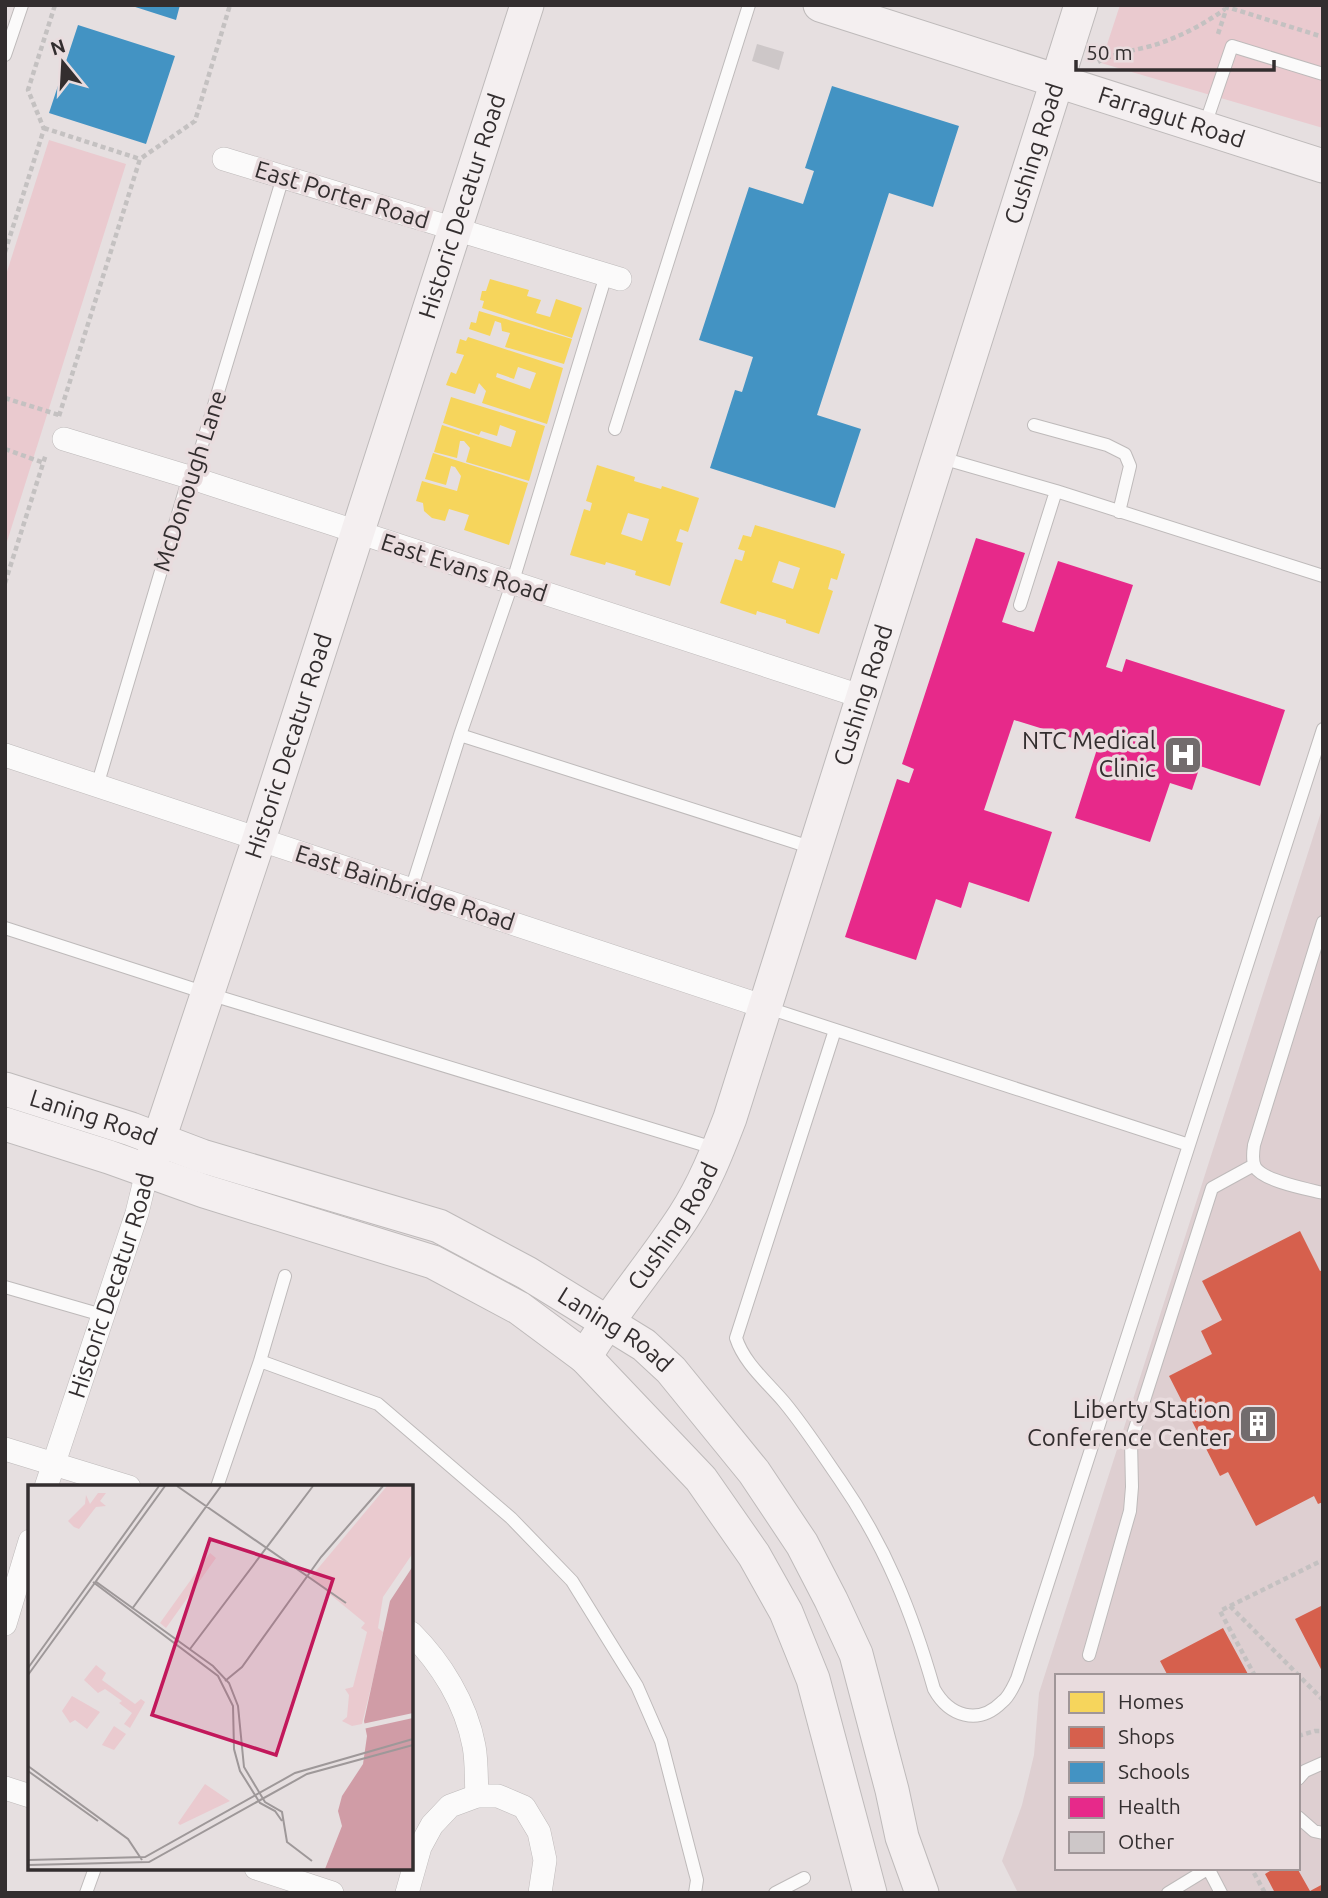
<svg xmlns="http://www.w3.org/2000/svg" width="1328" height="1898" viewBox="0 0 1328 1898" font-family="Ubuntu,sans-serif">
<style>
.built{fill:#decfd1;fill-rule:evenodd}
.green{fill:#eacacf}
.homes{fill:#f6d55c;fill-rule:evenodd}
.shops{fill:#d6604d}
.schools{fill:#4393c3}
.health{fill:#e7298a}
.building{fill:#cdc7c8}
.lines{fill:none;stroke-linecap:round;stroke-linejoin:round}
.lane-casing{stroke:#bebaba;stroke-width:14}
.street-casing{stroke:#bebaba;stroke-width:24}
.secondary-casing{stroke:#bebaba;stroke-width:35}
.path{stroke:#c4c1c1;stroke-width:4.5;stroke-dasharray:5 3.5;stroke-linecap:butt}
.lane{stroke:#fbfafa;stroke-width:12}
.street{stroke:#fbfafa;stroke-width:23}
.secondary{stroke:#f4eff0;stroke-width:33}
.labels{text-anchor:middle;stroke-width:7;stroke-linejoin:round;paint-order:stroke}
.street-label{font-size:24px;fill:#332e2f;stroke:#e9dcde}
.poi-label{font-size:24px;fill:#332e2f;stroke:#e9dcde;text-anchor:end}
.inset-road{fill:none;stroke:#9e9899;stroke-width:2}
.view{fill:#c2185b;fill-opacity:0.15;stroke:#c2185b;stroke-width:3.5}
.inset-edge{fill:none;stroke:#332e2f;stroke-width:3.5}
</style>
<rect width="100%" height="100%" fill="#e6dfe0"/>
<!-- built -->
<path class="built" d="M1323,806V1893H1018L1002,1861L1022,1805L1034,1755L1039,1693ZM1057,1676H1298V1868H1057Z"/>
<!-- green -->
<path class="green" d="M1120,5H1323V128L1101,63Z
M49,140L126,164L5,548V278Z"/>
<!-- homes -->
<path class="homes" d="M490,279L529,290L527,296L541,300L536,313L550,317L556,299L580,307L582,308L572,338L482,308L484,301L480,300L482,291H486Z
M479,311L572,339L564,364L505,347L510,333L502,331L501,323L495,321L490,336L469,329L471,322L476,323Z
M468,337L563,368L547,424L482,403L486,391L479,383L475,394L446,385L451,372L456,374L464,355L456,353L460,339L466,341ZM518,367L536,373L530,389L496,377L497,373L514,379Z
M451,397L545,426L529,481L466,462L470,448L464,441H460L457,458L434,452L442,425L511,447L516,431L500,425L497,436L481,431L479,435L443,423Z
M433,453L528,483L509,545L464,530L469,515L449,509L445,521L432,518L424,511L423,503L416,501L422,481L457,491L461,476L455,467L451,466L446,485L425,479Z
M597,465L635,477L634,481L661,489L662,486L699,498L688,532L680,529L676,541L683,543L670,586L635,575L636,571L606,562L605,565L570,555L584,509L590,511L592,503L586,501ZM628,513L649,519L642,541L621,534Z
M755,525L841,551V553L845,554L837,580L831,578L828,589L833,591L819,634L786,623V620L757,611L756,615L720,603L735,559L742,561L745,551L738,549L743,535L751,537ZM779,561L800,568L793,589L772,582Z"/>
<!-- shops -->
<path class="shops" d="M1300,1231L1320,1271L1323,1270V1502L1318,1504L1314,1496L1256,1526L1228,1472L1220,1476L1169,1376L1212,1354L1201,1331L1222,1320L1202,1281Z
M1323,1605V1673L1295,1619Z
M1223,1628L1249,1676H1168L1160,1661Z
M1275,1868H1297L1310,1891L1323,1884V1893H1275L1265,1874Z"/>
<!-- schools -->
<path class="schools" d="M129,5H180L176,20Z
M78,25L175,56L146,144L49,113Z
M832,86L959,126L933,207L889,193L817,415L861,429L835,508L710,468L735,390L742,392L753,357L699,340L749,187L803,204L814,171L805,168Z"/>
<!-- health -->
<path class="health" d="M976,538L1025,553L1002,622L1034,632L1058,561L1133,585L1106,667L1122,672L1126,659L1285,710L1260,786L1200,766L1192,790L1170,783L1150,842L1075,818L1098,746L1014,720L984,810L1052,832L1029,902L969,882L961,908L936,899L916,960L845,937L897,779L909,783L914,769L902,764Z"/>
<!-- building -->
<path class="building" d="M757,44L784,52L779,70L752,61Z"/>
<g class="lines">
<defs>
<path id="lane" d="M5,55L22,5
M1204,128L1232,46L1323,74
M1034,425L1107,445L1125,454L1130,466L1119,512
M615,429L749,5
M938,457L1056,491L1323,576
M1020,605L1056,491
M460,735L813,848
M97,786L189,477L199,455L283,177
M411,890L460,735L512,584L606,275
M1323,922L1254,1145C1253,1152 1252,1161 1255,1167C1263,1181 1307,1189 1323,1193
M5,928L209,994L717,1149
M765,1007L1189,1145
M835,1030L736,1338C744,1363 767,1382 784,1402C804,1426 822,1454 840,1480C886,1547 912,1612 934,1689C949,1716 978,1726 1002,1702C1009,1697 1013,1687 1017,1679L1323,729
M5,1287L102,1315
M260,1361L378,1404L511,1518L572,1581L637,1686L661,1741L697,1880L695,1893
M217,1487L260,1361L285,1276
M1089,1655L1130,1511L1132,1487L1131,1441L1212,1188L1254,1165
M1298,1779L1305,1771L1323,1763
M1298,1817L1314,1831L1323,1833
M1208,1868L1221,1893
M86,1893L95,1868
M775,1893L804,1878
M1168,1893L1209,1868"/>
<g id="street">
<path d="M224,159L620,279"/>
<path d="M64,439L189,477L863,697"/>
<path d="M5,755L765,1007"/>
<path d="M5,1449L129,1487"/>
<path id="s1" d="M46,1487L137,1213L147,1172"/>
<path d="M5,1624L30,1541"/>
<path d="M411,1633C441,1663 466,1703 474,1746C477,1762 476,1780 477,1796"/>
<path d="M5,1788L30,1796"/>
<path d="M256,1868L332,1893"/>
<path d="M407,1893L420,1847L432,1825L450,1806L477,1796H498L524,1807L539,1832L545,1860L540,1893"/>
</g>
<g id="secondary">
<path id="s2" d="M820,5L1323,166"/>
<path id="s3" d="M5,1089L131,1129L202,1156L439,1226L527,1273L644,1345L671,1370L754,1472L802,1544L831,1600L856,1654L892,1790L902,1837L922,1893"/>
<path d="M5,1124L109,1157L204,1191L433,1262L519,1308L585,1357L701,1479L754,1555L786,1612L813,1679L870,1893"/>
<path id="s4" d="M152,1160L259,839L527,5"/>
<path id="s5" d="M585,1357C615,1307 653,1264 684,1216C704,1185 717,1152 730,1118L1081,5"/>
</g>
</defs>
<!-- lane casing -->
<use href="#lane" class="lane-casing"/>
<!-- street casing -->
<use href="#street" class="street-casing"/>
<!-- secondary casing -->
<use href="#secondary" class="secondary-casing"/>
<!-- path -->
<path class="path" d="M1218,34L1227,7L1323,37
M1098,62C1115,53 1132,51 1151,46C1178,38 1203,25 1225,9
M44,128L140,159
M5,252L44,129L28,90L55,5
M5,398L59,415
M59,416L140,159L195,121L230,5
M5,449L44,463
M5,583L46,454
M1230,1606L1323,1700
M1255,1676L1220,1611L1323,1560
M1298,1736L1315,1731H1323
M1254,1873L1265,1893"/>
<!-- lane -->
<use href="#lane" class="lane"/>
<!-- street -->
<use href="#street" class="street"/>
<!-- secondary -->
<use href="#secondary" class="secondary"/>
</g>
<!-- icons -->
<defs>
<symbol id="hospital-square" viewBox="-11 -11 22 22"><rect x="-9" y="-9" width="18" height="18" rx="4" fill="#726c6d" stroke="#e9dcde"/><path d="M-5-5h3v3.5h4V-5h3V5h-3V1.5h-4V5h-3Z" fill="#fff"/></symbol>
<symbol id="building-square" viewBox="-11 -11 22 22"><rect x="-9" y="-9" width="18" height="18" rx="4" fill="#726c6d" stroke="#e9dcde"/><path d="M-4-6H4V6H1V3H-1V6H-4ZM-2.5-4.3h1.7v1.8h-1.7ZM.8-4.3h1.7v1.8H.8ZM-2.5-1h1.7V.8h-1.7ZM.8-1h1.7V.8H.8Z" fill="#fff"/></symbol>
</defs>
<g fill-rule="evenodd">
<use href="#hospital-square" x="1161" y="733" width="44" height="44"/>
<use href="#building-square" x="1236" y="1402" width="44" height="44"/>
</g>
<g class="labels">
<!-- street labels -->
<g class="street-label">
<text dy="8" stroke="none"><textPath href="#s2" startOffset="369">Farragut Road</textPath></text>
<text dy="8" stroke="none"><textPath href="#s5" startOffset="1292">Cushing Road</textPath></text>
<text transform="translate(342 195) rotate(17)" y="8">East Porter Road</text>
<text dy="8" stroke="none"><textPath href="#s4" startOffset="1003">Historic Decatur Road</textPath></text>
<text transform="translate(190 481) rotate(-72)" y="8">McDonough Lane</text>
<text transform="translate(464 568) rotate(18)" y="8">East Evans Road</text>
<text dy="8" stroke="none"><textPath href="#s5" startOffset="724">Cushing Road</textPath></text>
<text dy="8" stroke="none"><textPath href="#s4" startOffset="436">Historic Decatur Road</textPath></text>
<text transform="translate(405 888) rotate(18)" y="8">East Bainbridge Road</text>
<text dy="8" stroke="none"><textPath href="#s3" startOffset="93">Laning Road</textPath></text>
<text dy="8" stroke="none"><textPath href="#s5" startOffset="158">Cushing Road</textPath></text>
<text dy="8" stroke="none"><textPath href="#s1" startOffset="212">Historic Decatur Road</textPath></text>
<text dy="8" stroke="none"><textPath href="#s3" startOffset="660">Laning Road</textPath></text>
</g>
<!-- poi labels -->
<g class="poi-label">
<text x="1156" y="749">NTC Medical<tspan x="1156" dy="28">Clinic</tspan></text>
<text x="1231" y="1418">Liberty Station<tspan x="1231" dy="28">Conference Center</tspan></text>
</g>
</g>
<!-- overview -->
<g transform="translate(28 1485)">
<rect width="385" height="385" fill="#e6dfe0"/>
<path d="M359,1H385V68L355,112L350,143L355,147L346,190L334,239L324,241L314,236L319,232L321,210L317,204L325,202L339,147L333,143L337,138L282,93ZM70,8H78L72,16L78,21L68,22L51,44L46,42L40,36L57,19L58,10L62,19ZM182,68L188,73L138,143L132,138ZM68,180L78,188L74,195L107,219L113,214L117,217L102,243L96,239L104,228L91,218L94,216L77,204L70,208L56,195ZM44,211L72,227L59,244L47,235L42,238L34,226ZM86,241L98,249L86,265L74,260ZM177,299L202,316L152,340L150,338Z" fill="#eacacf"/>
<path d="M385,81V384H297L314,341L310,326L314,311L335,279L339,251L336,236L362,116Z" fill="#d09ca6"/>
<path d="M385,228V233L335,244L334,239Z" fill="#e6dfe0"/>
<path class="inset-road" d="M149,1L318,118M67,96L185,181L201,198L210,221L216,282L237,317L254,327L259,357L284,376M65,97L190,191L205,221L206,264L212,286L232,318L247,326L254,336M104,124L193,1M162,164L285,1M0,183L131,1M0,190L137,1M197,196L214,182L293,72L355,1M0,281L100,354L114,375M0,286L70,336M0,375L117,372L267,288L385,254M0,380L121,377L279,289L385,260"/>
<path class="view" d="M182,54L305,94L248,270L124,230Z"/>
<rect width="385" height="385" class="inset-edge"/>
</g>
<!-- border -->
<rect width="1328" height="1898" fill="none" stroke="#332e2f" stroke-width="14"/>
<!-- legend -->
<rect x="1055" y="1674" width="245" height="196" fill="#e9dcde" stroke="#a09698" stroke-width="2"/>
<rect x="1069" y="1692" width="35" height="21" fill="#f6d55c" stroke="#a09698" stroke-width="2"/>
<text x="1118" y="1709" font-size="21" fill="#332e2f">Homes</text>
<rect x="1069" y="1727" width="35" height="21" fill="#d6604d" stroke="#a09698" stroke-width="2"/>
<text x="1118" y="1744" font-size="21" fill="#332e2f">Shops</text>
<rect x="1069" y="1762" width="35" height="21" fill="#4393c3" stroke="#a09698" stroke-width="2"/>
<text x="1118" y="1779" font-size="21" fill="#332e2f">Schools</text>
<rect x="1069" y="1797" width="35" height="21" fill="#e7298a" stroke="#a09698" stroke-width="2"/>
<text x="1118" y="1814" font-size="21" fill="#332e2f">Health</text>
<rect x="1069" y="1832" width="35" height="21" fill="#cdc7c8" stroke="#a09698" stroke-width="2"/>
<text x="1118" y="1849" font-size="21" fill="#332e2f">Other</text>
<!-- north arrow -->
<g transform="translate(63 63) rotate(342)" stroke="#e9dcde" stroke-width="5" paint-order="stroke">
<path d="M0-5L12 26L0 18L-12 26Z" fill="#332e2f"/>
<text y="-10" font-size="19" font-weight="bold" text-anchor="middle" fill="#332e2f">N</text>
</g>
<!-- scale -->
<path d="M1076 60v10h198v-10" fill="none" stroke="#332e2f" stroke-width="3.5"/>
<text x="1086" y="60" font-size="21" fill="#332e2f" stroke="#e9dcde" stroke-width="5" paint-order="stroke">50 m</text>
</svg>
